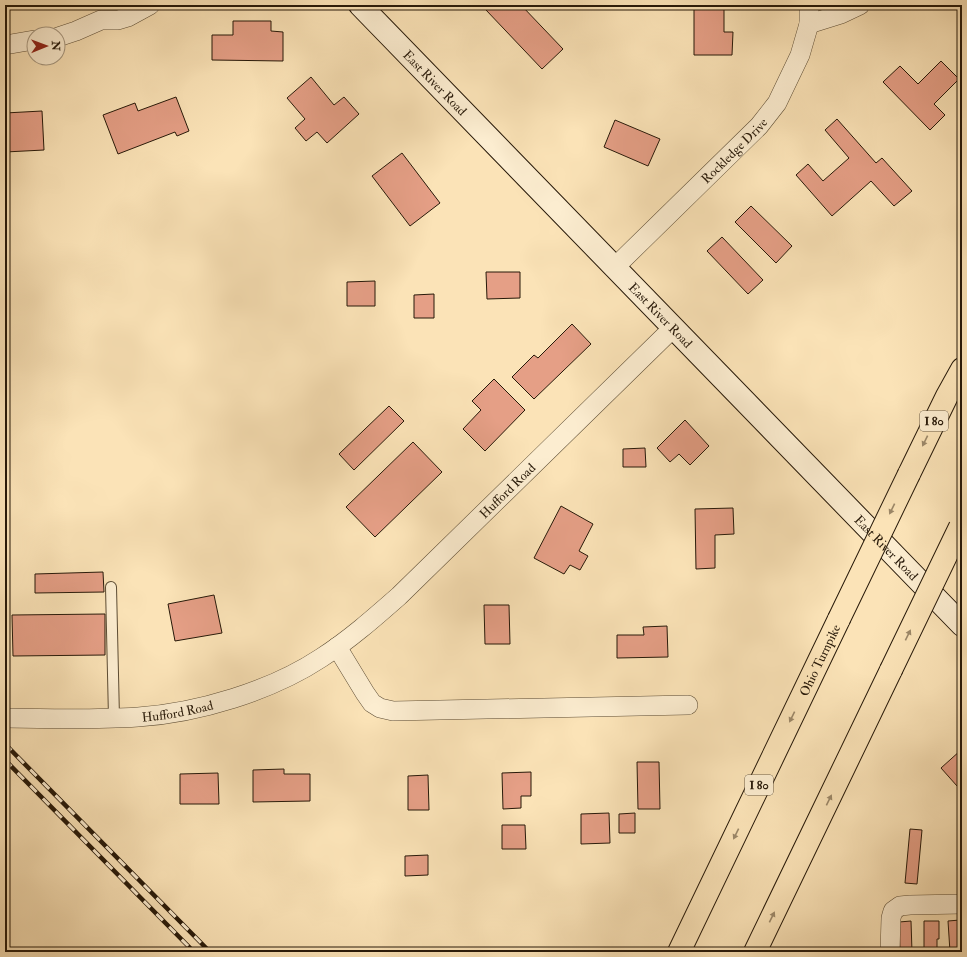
<svg xmlns="http://www.w3.org/2000/svg" width="967" height="957" viewBox="0 0 967 957" font-family="'IM FELL Double Pica',serif">
<style>
.building{fill:#e59f86;stroke:#271909}
.lines{fill:none;stroke-linecap:round;stroke-linejoin:round}
.service-casing{stroke:#5c4c34;stroke-width:12}
.minor-casing{stroke:#5c4c34;stroke-width:20}
.secondary-casing{stroke:#271909;stroke-width:24}
.motorway-casing{stroke:#271909;stroke-width:24}
.service{stroke:#fcedd0;stroke-width:10}
.minor{stroke:#fcedd0;stroke-width:19}
.secondary{stroke:#fcedd0;stroke-width:22}
.motorway{stroke:#fbe3b7;stroke-width:22}
.rail-casing{stroke:#271909;stroke-width:4.5}
.rail{stroke:#fcedd0;stroke-width:3;stroke-dasharray:9;stroke-linecap:butt}
.motorway-bridge-casing{stroke:#271909;stroke-width:24;stroke-linecap:butt}
.motorway-bridge{stroke:#fbe3b7;stroke-width:22}
.oneway{fill:#9c8869}
.labels{text-anchor:middle;stroke-width:3;stroke-linejoin:round;paint-order:stroke}
.shield{fill:#fcedd0;stroke:#675945;stroke-width:1}
.shield-label{font-size:12px;font-weight:bold;fill:#271909}
.street-label{font-size:13px;fill:#271909;stroke:#fcedd0}
</style>
<rect width="100%" height="100%" fill="#fbe3b7"/>
<filter id="stains"><feTurbulence type="fractalNoise" baseFrequency=".005" numOctaves="4"/><feColorMatrix values="0 0 0 0 .2 0 0 0 0 .09 0 0 0 0 .02 0 0 0 .5 -.17"/></filter>
<radialGradient id="worn" r=".72"><stop offset=".6" stop-color="#630" stop-opacity="0"/><stop offset="1" stop-color="#630" stop-opacity=".3"/></radialGradient>
<!-- building -->
<path class="building" d="M492,5H521L563,49L542,69L486,10Z
M694,5H724V32H733L732,55H694Z
M233,21H271V31L283,32V61L212,60V35H233Z
M941,61L959,79L934,104L945,115L930,130L883,82L900,66L918,84Z
M311,77L334,105L344,97L359,114L327,143L317,132L306,141L295,128L305,119L287,98Z
M176,97L189,131L177,136L175,132L118,154L103,115L135,103L138,111Z
M42,111L44,150L5,152V113Z
M837,119L876,163L882,158L912,191L894,206L871,181L832,216L796,175L808,164L823,181L849,158L825,130Z
M615,120L660,139L648,166L604,147Z
M402,153L440,203L410,226L372,176Z
M751,206L792,246L776,263L735,222Z
M722,237L763,280L748,294L707,251Z
M486,272H520V298L487,299Z
M375,281V306H347V282Z
M434,294V318H414V295Z
M572,324L591,344L534,399L512,377L534,355L538,358Z
M494,379L525,410L485,451L463,429L481,410L472,401Z
M389,406L404,421L354,470L339,454Z
M685,420L709,446L690,465L679,454L670,462L657,448Z
M413,442L442,472L375,537L346,507Z
M645,448L646,467H623V449Z
M561,506L593,524L579,551L588,556L580,570L570,565L564,574L534,558Z
M733,508L734,534L715,535V568L696,569L695,509Z
M103,572L104,592L35,593V574Z
M214,595L222,633L175,641L168,604Z
M484,605H509L510,644H485Z
M105,614V655L13,656L12,615Z
M667,626L668,657L617,658V635H644L643,627Z
M961,750L962,781L957,786L941,768Z
M637,762H659L660,809H638Z
M284,769V774H310V801L253,802V770Z
M531,772V796H521V808L503,809L502,773Z
M218,773L219,804H180V774Z
M428,775L429,810H408V776Z
M609,813L610,843L581,844V814Z
M635,813V833H619V814Z
M502,825H525L526,849H502Z
M910,829L922,830L917,884L905,883Z
M428,855V875L405,876V856Z
M960,920L961,952H950L948,921Z
M911,921L912,952H900L899,922Z
M924,921H939V939H937V952H924Z"/>
<g class="lines">
<defs>
<path id="service" d="M111,587L114,718"/>
<g id="minor">
<path d="M809,24L841,14L860,5"/>
<path d="M58,37L76,31L101,20H118L128,17L150,5"/>
<path d="M5,45L34,40"/>
<path id="s1" d="M614,268L759,126L777,103L800,55L809,24V5"/>
<path d="M337,647L365,693L372,703L380,708L393,711L688,705"/>
<path id="s2" d="M5,718C49,719 94,720 138,717C198,713 271,691 321,658C349,640 374,618 399,596L673,328"/>
<path d="M890,952L891,918L893,911L900,906L910,905L962,904"/>
</g>
<g id="secondary">
<path id="s3" d="M360,5L962,625"/>
</g>
<g id="motorway">
<path d="M909,474L947,396L962,369"/>
<path id="s4" d="M679,952L839,619"/>
<path d="M755,952L891,670"/>
</g>
</defs>
<!-- service casing -->
<use href="#service" class="service-casing"/>
<!-- minor casing -->
<use href="#minor" class="minor-casing"/>
<!-- secondary casing -->
<use href="#secondary" class="secondary-casing"/>
<!-- motorway casing -->
<use href="#motorway" class="motorway-casing"/>
<!-- service -->
<use href="#service" class="service"/>
<!-- minor -->
<use href="#minor" class="minor"/>
<!-- secondary -->
<use href="#secondary" class="secondary"/>
<!-- motorway -->
<use href="#motorway" class="motorway"/>
<defs>
<path id="rail" d="M5,744L210,952
M5,760L194,952"/>
</defs>
<!-- rail casing -->
<use href="#rail" class="rail-casing"/>
<!-- rail -->
<use href="#rail" class="rail"/>
<defs>
<path id="motorway-bridge" d="M839,619L909,474
M891,670L960,527"/>
</defs>
<!-- motorway-bridge casing -->
<use href="#motorway-bridge" class="motorway-bridge-casing"/>
<!-- motorway-bridge -->
<use href="#motorway-bridge" class="motorway-bridge"/>
</g>
<!-- one-way arrows -->
<defs><path id="oneway-solid" d="M-6-.8H1V-3.2L6.5 0L1 3.2V.8H-6Z"/></defs>
<g class="oneway">
<use href="#oneway-solid" transform="translate(925 441) rotate(116)"/>
<use href="#oneway-solid" transform="translate(892 509) rotate(116)"/>
<use href="#oneway-solid" transform="translate(908 635) rotate(-64)"/>
<use href="#oneway-solid" transform="translate(792 717) rotate(116)"/>
<use href="#oneway-solid" transform="translate(829 800) rotate(-64)"/>
<use href="#oneway-solid" transform="translate(736 834) rotate(116)"/>
<use href="#oneway-solid" transform="translate(772 917) rotate(-64)"/>
</g>
<g class="labels">
<!-- shield labels -->
<g class="shield">
<rect x="920" y="411" width="28" height="20" rx="3"/>
<rect x="745" y="775" width="28" height="20" rx="3"/>
</g>
<g class="shield-label">
<text x="934" y="425">I 80</text>
<text x="759" y="789">I 80</text>
</g>
<!-- street labels -->
<g class="street-label">
<text dy="5" stroke="none"><textPath href="#s3" startOffset="108">East River Road</textPath></text>
<text dy="5" stroke="none"><textPath href="#s1" startOffset="168">Rockledge Drive</textPath></text>
<text dy="5" stroke="none"><textPath href="#s3" startOffset="432">East River Road</textPath></text>
<text dy="5" stroke="none"><textPath href="#s2" startOffset="578">Hufford Road</textPath></text>
<text dy="5" stroke="none"><textPath href="#s3" startOffset="756">East River Road</textPath></text>
<text dy="5" stroke="none"><textPath href="#s4" startOffset="324">Ohio Turnpike</textPath></text>
<text dy="5" stroke="none"><textPath href="#s2" startOffset="173">Hufford Road</textPath></text>
</g>
</g>
<!-- margin -->
<rect width="967" height="957" fill="none" stroke="#fbe3b7" stroke-width="20"/>
<rect x="6" y="6" width="955" height="945" fill="none" stroke="#271909" stroke-width="2"/>
<rect x="10" y="10" width="947" height="937" fill="none" stroke="#271909"/>
<!-- north arrow -->
<g transform="translate(46 46) rotate(89)"><circle r="19" fill="#fcedd0" stroke="#a79880"/>
<path d="M0-3L7 15L0 10L-7 15Z" fill="#8f2418"/>
<text y="-6" font-size="11" font-weight="bold" text-anchor="middle" fill="#271909">N</text>
</g>
<rect width="100%" height="100%" filter="url(#stains)"/>
<rect width="100%" height="100%" fill="url(#worn)"/>
</svg>
